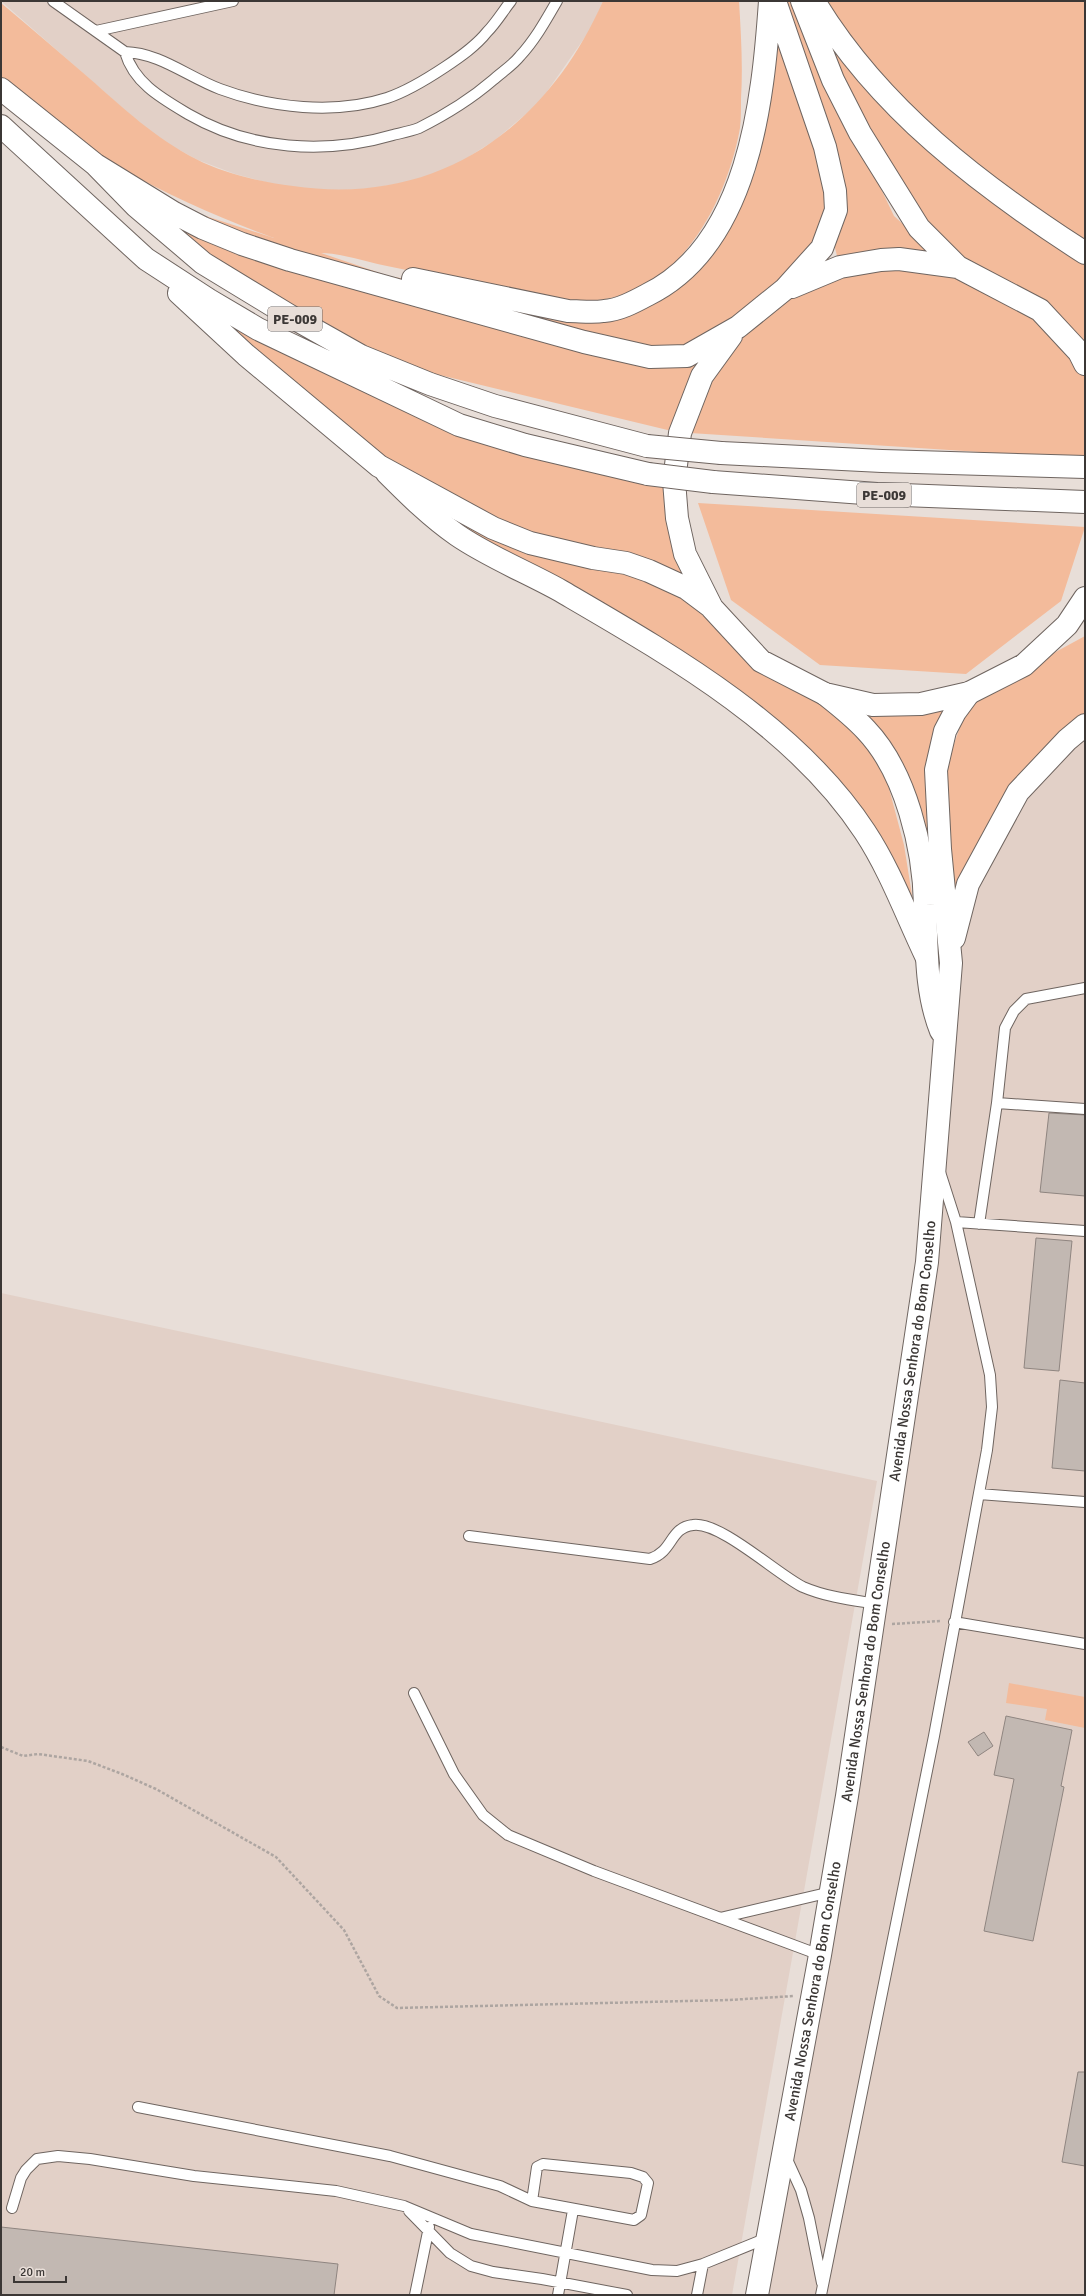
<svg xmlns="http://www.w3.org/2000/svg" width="1086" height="2296" viewBox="0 0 1086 2296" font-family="Signika,sans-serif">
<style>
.built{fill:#e2d0c7}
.green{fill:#f3bb9b;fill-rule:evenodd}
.building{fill:#c2b8b2;stroke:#8f8580}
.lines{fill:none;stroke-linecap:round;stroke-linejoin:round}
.lane-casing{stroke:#6f6560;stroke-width:12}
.primary-casing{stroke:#6f6560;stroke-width:24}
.highway-casing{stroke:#6f6560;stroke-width:24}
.path{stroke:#ada5a1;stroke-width:2.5;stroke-dasharray:3 2;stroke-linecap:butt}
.lane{stroke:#fff;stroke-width:10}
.primary{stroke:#fff;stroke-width:22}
.highway{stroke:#fff;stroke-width:22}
.highway-bridge-casing{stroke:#6f6560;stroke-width:24;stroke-linecap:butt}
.highway-bridge{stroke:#fff;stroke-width:22}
.labels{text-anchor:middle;stroke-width:3.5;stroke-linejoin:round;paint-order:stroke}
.shield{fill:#e8ded8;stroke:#6f6966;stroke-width:1}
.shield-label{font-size:14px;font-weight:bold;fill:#3b3735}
.street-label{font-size:15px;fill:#3b3735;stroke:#e8ded8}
</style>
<rect width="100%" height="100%" fill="#e8ded8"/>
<!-- built -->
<path class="built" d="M1,1H603L592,27L539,103L495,140L456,165L413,181L367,189L323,191L273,184L235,174L198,160L170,145L143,126Z
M1085,725V2295H757L847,1796L946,1043L951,963L986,849Z
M1,1293L877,1481L732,2295H1Z"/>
<!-- green -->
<path class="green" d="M603,1H739C741,34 743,66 741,99C741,108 741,119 740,128C725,211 670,309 573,300C511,294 448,278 387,266C368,262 339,253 321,253L389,276L567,309L606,311L633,302L663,288L691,264L755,173L781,21L805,99L815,122L779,1H791L894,216L948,265L958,267L1040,310L1085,374V459L690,433L705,390L742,339L783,291L738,327L697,368L680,433L361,356L290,316L230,280L128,191L274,238C179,203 74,152 1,81V3C31,28 60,53 89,78C123,108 155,138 196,159C225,174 261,182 293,186C436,207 546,130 603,1ZM835,211L830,229L840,267L786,289Z
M815,1H1085V247L991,183L885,86Z
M806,5L875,95L1085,261V351L963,262L905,215Z
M209,300L452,431L674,481L712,608L669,592L709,612L835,698L961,696L941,728L949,1009L895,778L886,777L904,845L918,933L896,883L774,733L505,563L331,426L246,355Z
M698,503L1085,527L1061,601L966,674L820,665L731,600Z
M1085,636V713L1042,757L951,930L941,780L964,716L989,688Z
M1009,1683L1085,1697V1728L1045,1720L1047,1709L1006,1703Z"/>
<!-- building -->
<path class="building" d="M1049,1113L1085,1115V1196L1040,1192Z
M1036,1238L1072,1241L1059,1371L1024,1368Z
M1060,1380L1085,1383V1471L1052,1468Z
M1006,1716L1072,1730L1061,1786L1064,1787L1033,1941L984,1931L1014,1779L994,1775Z
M984,1732L993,1746L978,1756L968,1742Z
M1078,2072H1085V2166L1062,2162Z
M1,2227L338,2264L334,2295H1Z"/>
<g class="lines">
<defs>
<path id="lane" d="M53,1L125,52C160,53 188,77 220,89C271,108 335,115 387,98C408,91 427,79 445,67C460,57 476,46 487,32C496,23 503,11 511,1
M96,31L233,1
M125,52C134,83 161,98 188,114C250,150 325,155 393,135C401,133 411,131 419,128C445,115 471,99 493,80C502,72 513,65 520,56C535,40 546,20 557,1
M997,1103L1085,1109
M956,1222L1085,1231
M979,1224L997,1103L1005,1028L1014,1011L1026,999L1085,988
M979,1494L1085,1502
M469,1536L650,1559C674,1551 669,1528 693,1525C720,1521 778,1575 803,1587C826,1597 852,1600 877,1604
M954,1622L1085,1644
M414,1693L454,1774L483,1815L508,1835L594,1871L820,1955
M720,1918L831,1892
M138,2107L390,2156L500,2186L532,2201L634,2220L641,2215L648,2183L643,2177L631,2173L543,2164L537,2167L532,2201
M786,2157L801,2190L809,2218L822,2283
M12,2208L21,2178L26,2170L37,2159L58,2156L90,2159L194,2176L336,2191L404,2206L471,2234L652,2270L677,2271L703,2264L767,2238
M409,2211L450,2253L471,2266L493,2272L542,2279L627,2295
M415,2295L429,2227
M558,2295L573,2210
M697,2295L703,2264
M821,2295L934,1736L987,1450L992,1407L990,1375L956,1222L940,1172"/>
<g id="primary">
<path d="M387,473C409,495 431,517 457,535C489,557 527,572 561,591C669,654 795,725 865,832C890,870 906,914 926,956"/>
<path d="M825,694C839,705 854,717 866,730C906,772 924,849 925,905C927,948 925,991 941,1031"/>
<path d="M954,938L968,884L1018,792L1067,740L1085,725"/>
<path id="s1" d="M757,2295L820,1955L847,1796L927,1262L951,963L940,849L936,770L945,731L955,712L969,693"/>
</g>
<path id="highway" d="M802,1L833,80L860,133L919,228L958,267
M814,1C879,109 981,186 1085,253
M1,89L96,165L136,206L203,263L290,316L361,356L430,384L495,406L647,446
M1,126L146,259L209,300L258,329L459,425L525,445L648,474
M96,165L174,213L203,228L242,244L290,260L584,342L650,357L687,356L738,327L785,289L822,248L836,210L835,191L825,147L775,1
M413,279L568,311C580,311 592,313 604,311C619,310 634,302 647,295C749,245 763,101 770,1
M792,287L840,267L881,260L899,259L958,267L1040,310L1079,352L1085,364
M179,293L246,355L379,466L493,528L530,543L593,558L626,563L649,571L686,588L710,606
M731,336L702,376L680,433L674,481L677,518L685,554L712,608L761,661L825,694L873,705L921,704L969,693L1024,665L1067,625L1085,598
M721,453L882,461L1085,467
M713,482L877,494L1085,502"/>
</defs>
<!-- lane casing -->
<use href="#lane" class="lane-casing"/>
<!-- primary casing -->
<use href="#primary" class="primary-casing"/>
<!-- highway casing -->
<use href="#highway" class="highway-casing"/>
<!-- path -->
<path class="path" d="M892,1624L941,1621
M1,1747L23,1756L38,1754L88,1761L122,1774L156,1789L276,1857L344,1930L379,1996L397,2008L729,2000L794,1996"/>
<!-- lane -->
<use href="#lane" class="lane"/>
<!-- primary -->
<use href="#primary" class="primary"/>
<!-- highway -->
<use href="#highway" class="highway"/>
<defs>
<path id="highway-bridge" d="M647,446L721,453
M648,474L713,482"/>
</defs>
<!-- highway-bridge casing -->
<use href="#highway-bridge" class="highway-bridge-casing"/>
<!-- highway-bridge -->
<use href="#highway-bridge" class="highway-bridge"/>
</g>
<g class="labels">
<!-- shield labels -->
<g class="shield">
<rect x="268" y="307" width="54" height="24" rx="3"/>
<rect x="857" y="483" width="54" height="24" rx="3"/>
</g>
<g class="shield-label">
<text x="295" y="324">PE-009</text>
<text x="884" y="500">PE-009</text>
</g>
<!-- street labels -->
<g class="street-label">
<text dy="5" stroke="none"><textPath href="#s1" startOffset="957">Avenida Nossa Senhora do Bom Conselho</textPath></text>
<text dy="5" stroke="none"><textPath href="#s1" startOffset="633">Avenida Nossa Senhora do Bom Conselho</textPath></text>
<text dy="5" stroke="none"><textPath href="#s1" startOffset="309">Avenida Nossa Senhora do Bom Conselho</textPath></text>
</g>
</g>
<!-- border -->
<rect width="1086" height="2296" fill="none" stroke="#3b3735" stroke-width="4"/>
<!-- scale -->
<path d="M14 2276v6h52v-6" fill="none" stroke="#3b3735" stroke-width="2"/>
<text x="20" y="2276" font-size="12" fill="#3b3735" stroke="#e8ded8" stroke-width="3" paint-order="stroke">20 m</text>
</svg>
